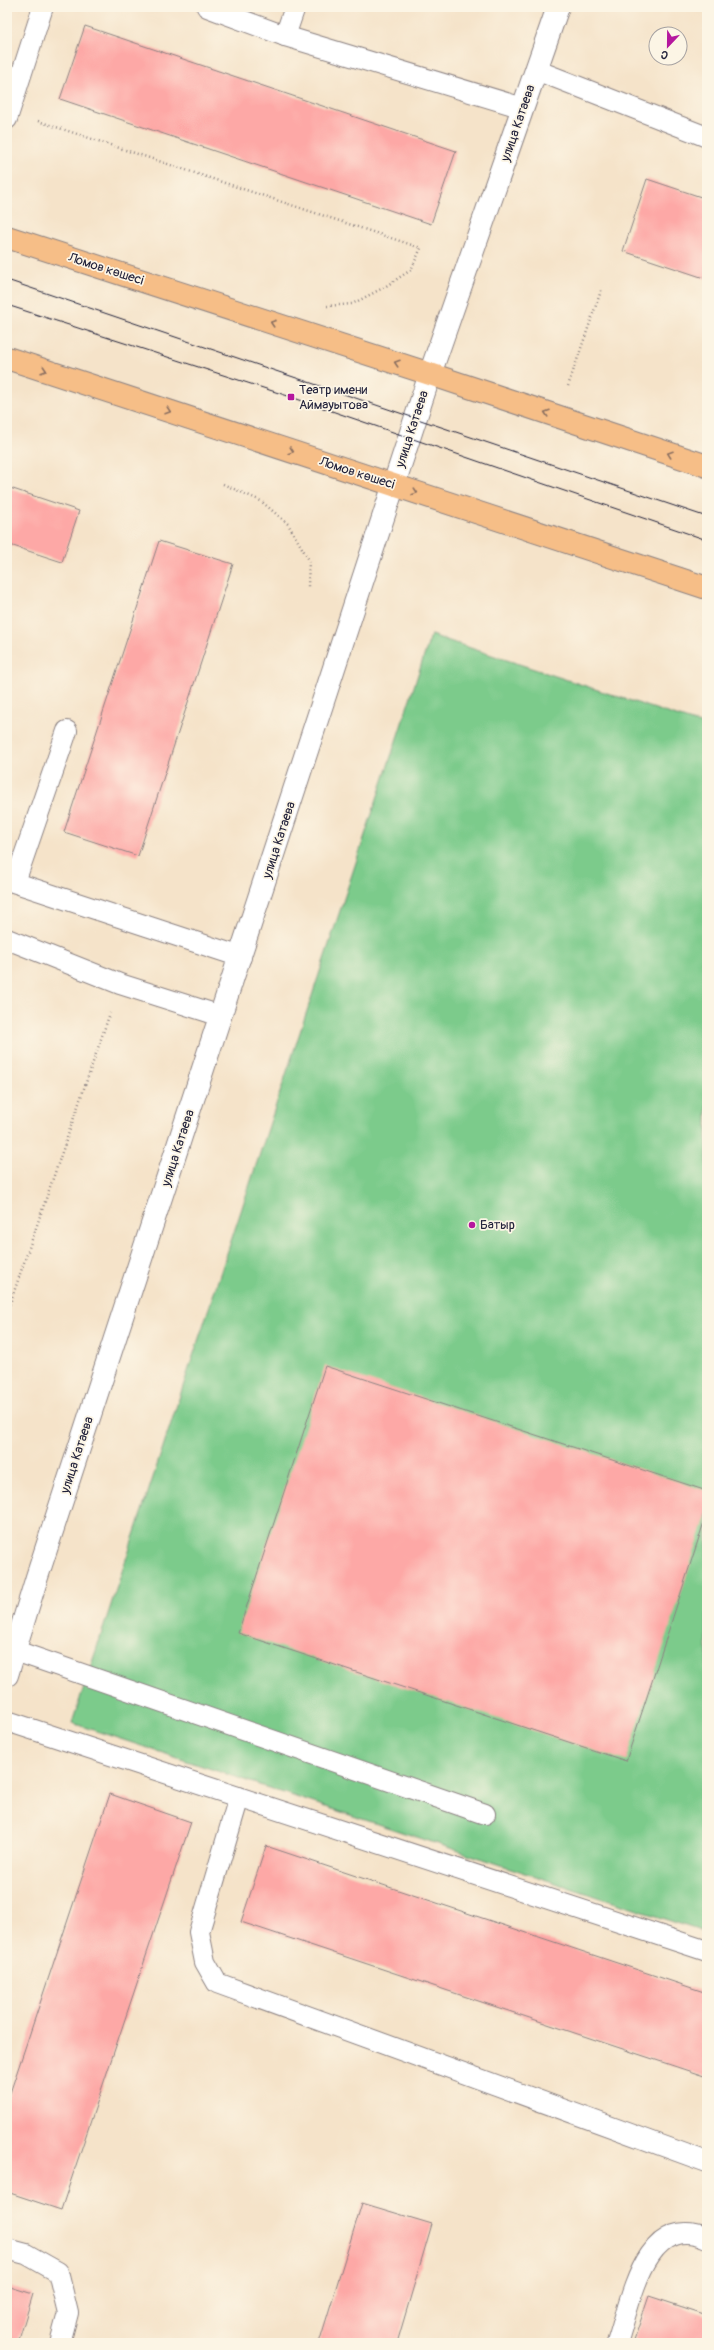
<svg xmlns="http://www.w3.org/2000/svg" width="714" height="2350" font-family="Pangolin,sans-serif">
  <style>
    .green { fill: #7bcb8b; stroke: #4e7663 }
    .building { fill: #fda8a6 }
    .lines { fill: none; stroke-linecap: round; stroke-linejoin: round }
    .service-casing { stroke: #8c8282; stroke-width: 22 }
    .tertiary-casing { stroke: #8c8282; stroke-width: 24 }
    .primary-casing { stroke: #8c8282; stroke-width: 24 }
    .path { stroke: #8c8282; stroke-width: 2.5; stroke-dasharray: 1 3; stroke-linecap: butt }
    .service { stroke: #fff; stroke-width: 20 }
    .tertiary { stroke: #fff; stroke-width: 22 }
    .primary { stroke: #f6be87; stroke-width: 22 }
    .tram { stroke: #22223b; stroke-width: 1 }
    .oneway { stroke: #8c7061 }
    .poi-dot { fill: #b5179e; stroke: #fcf5e5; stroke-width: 1.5 }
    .labels { text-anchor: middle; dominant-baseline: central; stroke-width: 3.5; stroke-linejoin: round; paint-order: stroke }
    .street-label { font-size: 13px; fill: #22223b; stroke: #fcf5e5 }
    .poi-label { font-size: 13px; fill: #22223b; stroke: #fcf5e5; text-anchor: start }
  </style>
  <rect width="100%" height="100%" fill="#fcf5e5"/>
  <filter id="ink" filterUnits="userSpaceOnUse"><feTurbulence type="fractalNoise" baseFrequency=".025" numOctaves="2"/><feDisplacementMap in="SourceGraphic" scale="8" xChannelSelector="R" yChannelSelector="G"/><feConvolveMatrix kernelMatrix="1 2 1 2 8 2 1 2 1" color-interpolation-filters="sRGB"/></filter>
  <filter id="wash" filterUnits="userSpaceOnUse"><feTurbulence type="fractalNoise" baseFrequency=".012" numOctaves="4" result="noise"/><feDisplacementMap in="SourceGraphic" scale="16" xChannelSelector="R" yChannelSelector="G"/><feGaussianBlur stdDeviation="0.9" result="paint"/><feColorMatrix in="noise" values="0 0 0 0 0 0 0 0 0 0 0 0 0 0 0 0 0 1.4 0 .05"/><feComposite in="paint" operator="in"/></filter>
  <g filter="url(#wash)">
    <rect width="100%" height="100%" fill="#f5e3c9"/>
    <polygon class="green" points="431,635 707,726 707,1933 72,1723"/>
    <g id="blocks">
      <g class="building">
        <polygon points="85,26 456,151 431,224 60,99"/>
        <polygon points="647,179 707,199 707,279 623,251"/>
        <polygon points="7,487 79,511 62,562 7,544"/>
        <polygon points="159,541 233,564 138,856 64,832"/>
        <polygon points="325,1366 707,1491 707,1513 626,1761 238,1633"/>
        <polygon points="110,1794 191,1822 61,2210 7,2192 7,2102"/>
        <polygon points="266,1846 707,1993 707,2077 241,1922"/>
        <polygon points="362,2203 432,2224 397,2343 319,2343"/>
        <polygon points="7,2286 33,2294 18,2343 7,2343"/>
        <polygon points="649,2296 707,2315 707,2343 633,2343"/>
      </g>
    </g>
  </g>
  <g filter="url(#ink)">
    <use href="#blocks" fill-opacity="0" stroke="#8c8282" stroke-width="1"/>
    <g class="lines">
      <defs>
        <g id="service">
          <polyline points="207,7 285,36 523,108"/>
          <polyline points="285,36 295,7"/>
          <polyline points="536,70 707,137"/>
          <polyline points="7,119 43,7"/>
          <polyline points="7,880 241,957"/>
          <polyline points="15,882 67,731"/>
          <polyline points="7,939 120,984 221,1016"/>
          <polyline points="7,1648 485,1814"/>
          <polyline points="7,1721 707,1951"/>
          <polyline points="239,1797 199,1932 205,1962 217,1983 707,2162"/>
          <polyline points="7,2249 26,2254 58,2272 68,2313 60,2343"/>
          <path d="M 617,2343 C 631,2302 645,2211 707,2238"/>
        </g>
        <polyline id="tertiary" points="7,1675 37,1577 430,374 558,7"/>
        <g id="primary">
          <polyline points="7,237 430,374 707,466"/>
          <polyline points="7,358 707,588"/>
        </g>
      </defs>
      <use href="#service" class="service-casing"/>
      <use href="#tertiary" class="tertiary-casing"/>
      <use href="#primary" class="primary-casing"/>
      <g class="path">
        <polyline points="38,121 421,248 411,270 383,288 352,304 327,306"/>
        <polyline points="568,386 602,288"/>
        <polyline points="223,484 261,501 288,524 309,560 308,587"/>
        <polyline points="7,1312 110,1013"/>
      </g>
      <use href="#service" class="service"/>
      <use href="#tertiary" class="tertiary"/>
      <use href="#primary" class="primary"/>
      <g class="tram">
        <polyline points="7,280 707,517"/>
        <polyline points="7,305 291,397 707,540"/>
      </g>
    </g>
    <defs><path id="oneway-chevron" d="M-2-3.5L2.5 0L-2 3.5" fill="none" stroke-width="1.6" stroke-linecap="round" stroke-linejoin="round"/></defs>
    <g class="oneway">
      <use href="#oneway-chevron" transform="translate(273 323) rotate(-162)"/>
      <use href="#oneway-chevron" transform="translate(397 363) rotate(-162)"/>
      <use href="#oneway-chevron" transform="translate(44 370) rotate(18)"/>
      <use href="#oneway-chevron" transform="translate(168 411) rotate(18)"/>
      <use href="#oneway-chevron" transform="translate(547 413) rotate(-162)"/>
      <use href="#oneway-chevron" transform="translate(291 451) rotate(18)"/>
      <use href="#oneway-chevron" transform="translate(670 454) rotate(-161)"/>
      <use href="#oneway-chevron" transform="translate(415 492) rotate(18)"/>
    </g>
  </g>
  <g class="poi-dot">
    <rect x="287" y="393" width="8" height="8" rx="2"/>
    <circle cx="472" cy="1225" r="4"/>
  </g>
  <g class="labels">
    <g class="street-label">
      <text transform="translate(518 123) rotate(-71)">улица Катаева</text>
      <text transform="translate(106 269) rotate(18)">Ломов көшесі</text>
      <text transform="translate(412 429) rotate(-72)">улица Катаева</text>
      <text transform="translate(357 473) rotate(18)">Ломов көшесі</text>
      <text transform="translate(279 840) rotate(-72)">улица Катаева</text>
      <text transform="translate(178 1148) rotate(-72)">улица Катаева</text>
      <text transform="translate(77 1455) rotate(-72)">улица Катаева</text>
    </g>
    <g class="poi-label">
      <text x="299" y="390">Театр имени<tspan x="299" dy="15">Аймауытова</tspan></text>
      <text x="480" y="1225">Батыр</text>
    </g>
  </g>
  <rect width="714" height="2350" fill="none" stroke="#fcf5e5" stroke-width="24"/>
  <g transform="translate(668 46) rotate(202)"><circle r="19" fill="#fcf5e5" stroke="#a5a1a1"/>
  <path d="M0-3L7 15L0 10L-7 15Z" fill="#b5179e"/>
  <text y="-6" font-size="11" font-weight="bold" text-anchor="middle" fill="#22223b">С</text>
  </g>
</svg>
